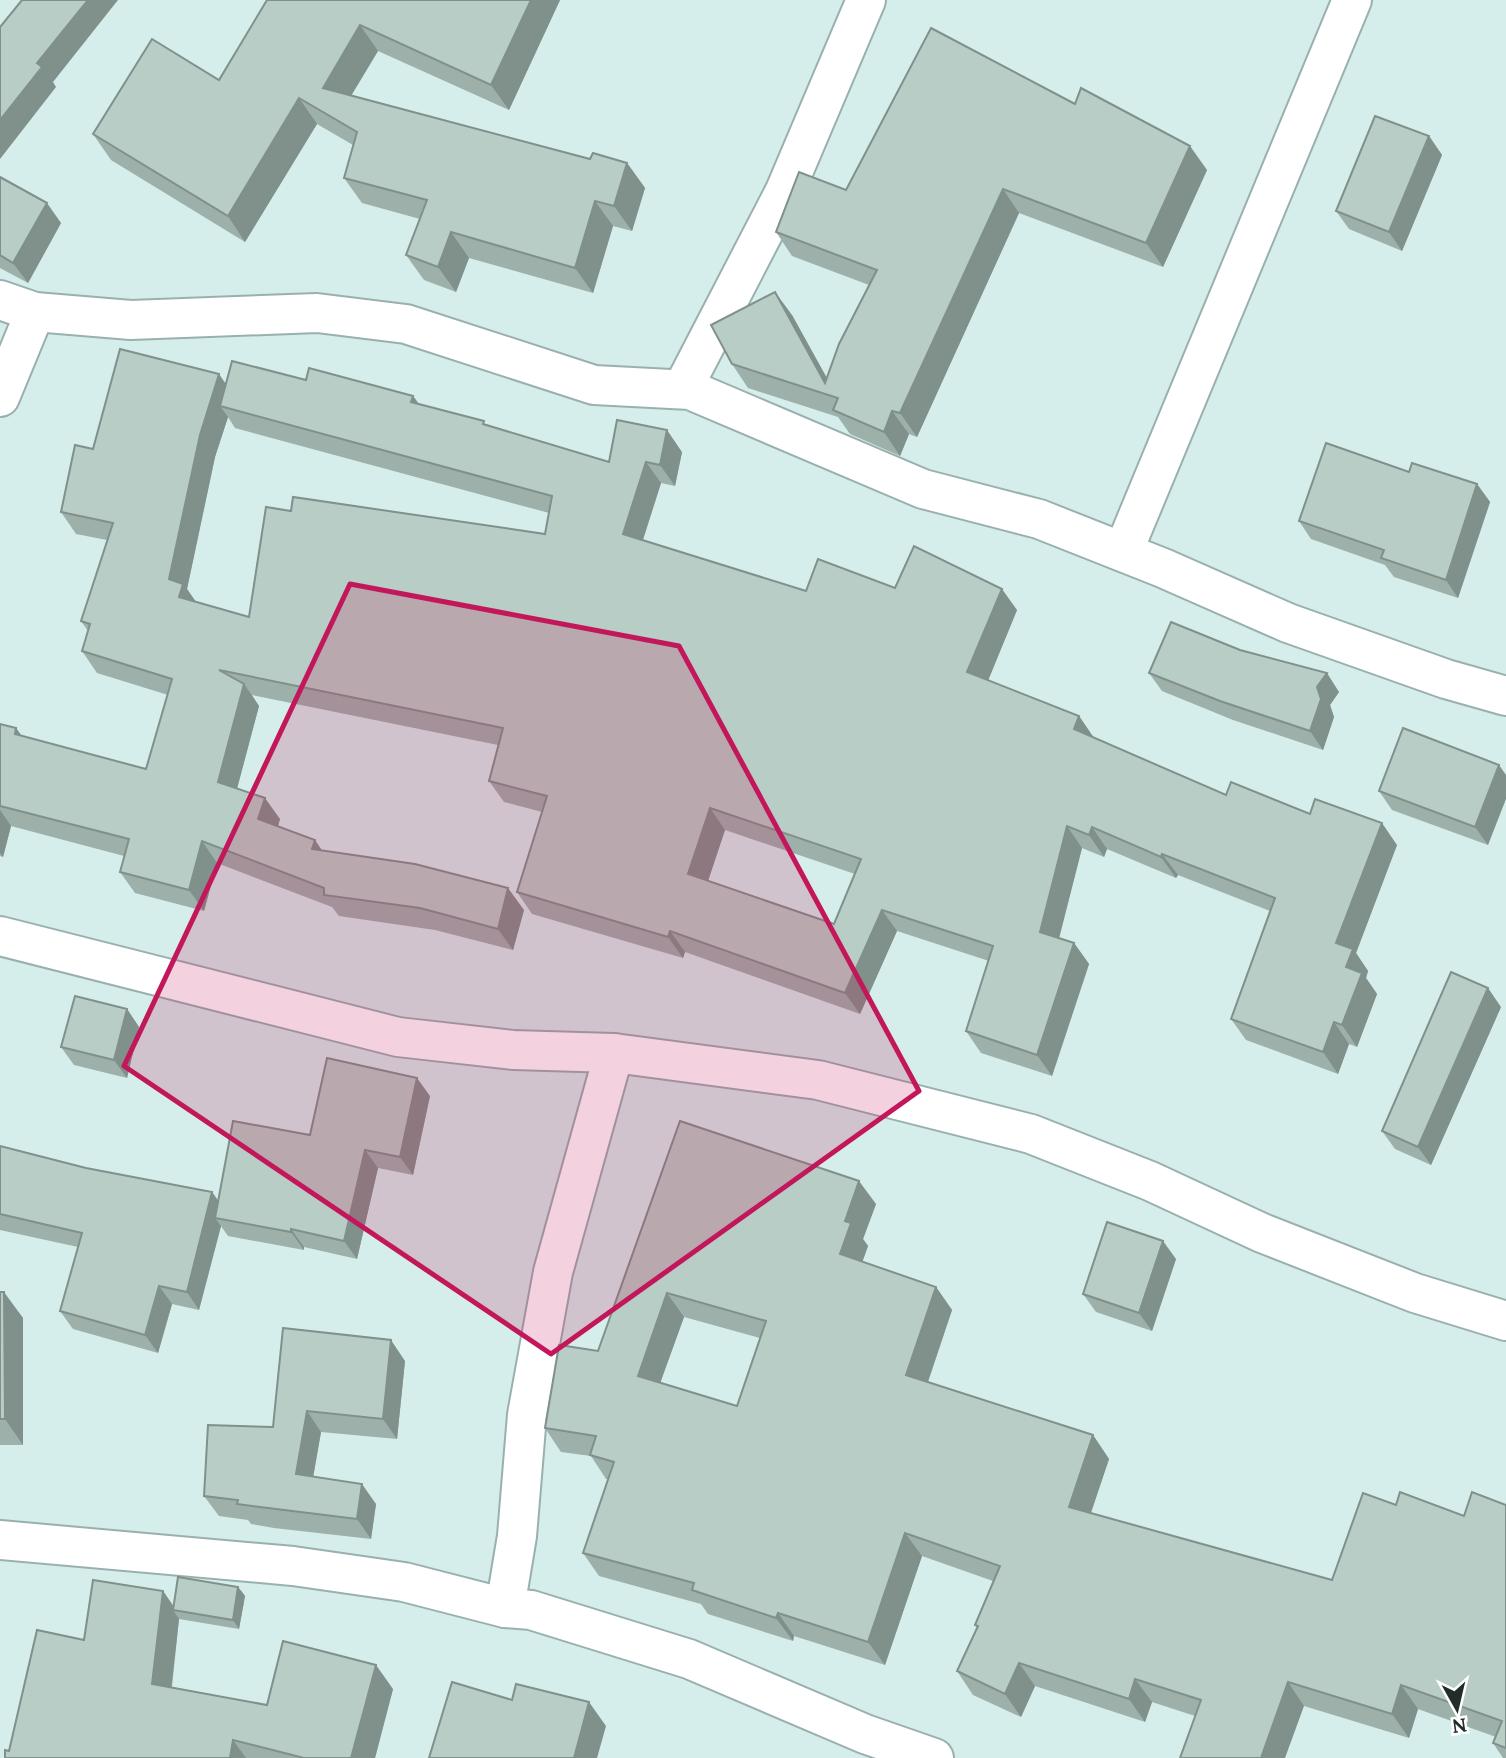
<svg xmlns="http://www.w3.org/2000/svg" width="1506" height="1758" font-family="Lora,serif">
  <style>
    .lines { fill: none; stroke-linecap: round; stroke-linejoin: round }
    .minor-casing { stroke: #99b0af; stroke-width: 42 }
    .minor { stroke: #fff; stroke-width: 38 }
    .wall { fill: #9db0a9; fill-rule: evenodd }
    .shaded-wall { fill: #80908a }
    .building { fill: #b7cdc5; stroke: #80908a; stroke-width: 2; fill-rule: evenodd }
    .marked { fill: #c2185b; fill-opacity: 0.2; stroke: #c2185b; stroke-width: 5; stroke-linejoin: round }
  </style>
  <rect width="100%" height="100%" fill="#d5eeec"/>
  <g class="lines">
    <defs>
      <g id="minor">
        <polyline points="0,300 35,312 131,320 317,313 406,324 594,385 690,390 923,489 1039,519 1163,568 1288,623 1446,679 1506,696"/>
        <polyline points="683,388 785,191 866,0"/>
        <polyline points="0,397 35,312"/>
        <polyline points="1123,552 1352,0"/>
        <polyline points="0,936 398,1037 513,1050 614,1053 818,1080 1031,1134 1150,1181 1262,1233 1415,1293 1506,1321"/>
        <polyline points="0,1540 293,1566 404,1582 505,1608 531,1610 689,1659 865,1734 934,1758"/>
        <polyline points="505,1608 517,1536 527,1415 553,1272 614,1053"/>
      </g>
    </defs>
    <use href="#minor" class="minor-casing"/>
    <use href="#minor" class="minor"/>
  </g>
  <g class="wall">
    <polygon points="267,0 560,0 509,110 378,51 351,96 590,159 627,163 645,188 632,231 613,226 593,293 469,258 456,292 424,280 406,255 420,219 362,203 344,178 353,145 317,124 245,242 111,160 93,134 219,80"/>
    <polygon points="1075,104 1207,170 1163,267 1019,213 917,437 909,434 900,456 850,434 838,417 748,388 732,364 792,315 827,379 869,285 792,256 776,232 846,190"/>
    <polygon points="1429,136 1442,155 1402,251 1349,229 1336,211"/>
    <polygon points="0,177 61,223 28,283 0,268"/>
    <path d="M 306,380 L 413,396 L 419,404 L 609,462 L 682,452 L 675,486 L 661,483 L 643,540 L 806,591 L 895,588 L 1017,610 L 988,680 L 1079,716 L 1094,738 L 1226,795 L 1310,814 L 1397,845 L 1356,953 L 1368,971 L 1366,978 L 1377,994 L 1357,1047 L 1349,1044 L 1338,1074 L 1246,1040 L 1231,1019 L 1270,911 L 1178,875 L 1176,878 L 1107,849 L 1104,857 L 1082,848 L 1059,938 L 1074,943 L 1089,964 L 1052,1076 L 981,1053 L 966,1031 L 989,961 L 897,931 L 860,1014 L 685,952 L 683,958 L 532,914 L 517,892 L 542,812 L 504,802 L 489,781 L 498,745 L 252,695 L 259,706 L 237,788 L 280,819 L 278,827 L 323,851 L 524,910 L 513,950 L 435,930 L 339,916 L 332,907 L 217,863 L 204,911 L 135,893 L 120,872 L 124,856 L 11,826 L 3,857 L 0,856 L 0,724 L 16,728 L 22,736 L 146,769 L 168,695 L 97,673 L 82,651 L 88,631 L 81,621 L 107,540 L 76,534 L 61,512 L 93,449 L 226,384 ZM 228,417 L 235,428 L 549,513 L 545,534 L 291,511 L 249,617 L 196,602 L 187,589 L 215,457 ZM 725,830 L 855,874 L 834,924 L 708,881 Z"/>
    <polygon points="1409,472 1477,484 1490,502 1458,598 1394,577 1385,565 1311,539 1299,521"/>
    <polygon points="1149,673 1339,692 1330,705 1334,717 1323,750 1233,720 1162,691"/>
    <polygon points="1499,765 1488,845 1392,810 1379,791"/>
    <polygon points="1501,1007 1431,1165 1395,1149 1382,1131"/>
    <polygon points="127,1009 139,1027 127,1078 74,1065 61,1047"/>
    <polygon points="430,1096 413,1175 378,1168 357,1259 304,1247 304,1250 228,1236 221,1226 199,1310 172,1304 158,1353 73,1329 60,1311 78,1247 0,1230 0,1146 86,1168 212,1192 218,1201 310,1135"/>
    <path d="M 680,1121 L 876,1204 L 863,1239 L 868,1246 L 862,1262 L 936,1287 L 952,1310 L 928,1382 L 1093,1435 L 1109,1459 L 1091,1513 L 1332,1580 L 1396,1505 L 1464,1516 L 1506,1505 L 1506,1758 L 1503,1758 L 1493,1743 L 1496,1737 L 1418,1709 L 1409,1738 L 1304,1706 L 1195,1716 L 1152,1702 L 1145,1722 L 1035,1686 L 1021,1717 L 973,1695 L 957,1671 L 977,1628 L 975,1625 L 993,1581 L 922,1556 L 885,1665 L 794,1636 L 793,1641 L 708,1614 L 701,1604 L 599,1576 L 583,1553 L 608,1479 L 606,1479 L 591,1456 L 561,1452 L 545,1428 L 598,1351 ZM 684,1317 L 760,1338 L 737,1406 L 660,1383 Z"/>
    <polygon points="1176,1259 1152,1331 1096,1312 1083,1294"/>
    <polygon points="0,1292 23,1318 23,1445 0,1445"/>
    <polygon points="405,1361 397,1439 321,1432 313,1477 376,1504 371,1539 274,1528 251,1524 248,1520 219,1516 204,1496 273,1427"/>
    <polygon points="238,1587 245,1596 239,1629 179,1619 172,1687 267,1705 393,1689 375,1758 5,1758 84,1640 163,1591 174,1607"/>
  </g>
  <g class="shaded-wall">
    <polygon points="88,0 118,0 53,82 56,87 0,159 0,120 37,63"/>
    <polygon points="531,0 560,0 509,110 491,85"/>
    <polygon points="360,25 378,51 340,114 323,88"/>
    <polygon points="299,98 317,124 245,242 228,216"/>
    <polygon points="1429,136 1442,155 1402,251 1389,232"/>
    <polygon points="1190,146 1207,170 1163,267 1146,243"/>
    <polygon points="627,163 645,188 632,231 614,206"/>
    <polygon points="1003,189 1019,213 917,437 900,413"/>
    <polygon points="595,201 613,226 593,293 575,268"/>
    <polygon points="47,203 61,223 28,283 13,263"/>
    <polygon points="451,232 469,258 456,292 438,267"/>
    <polygon points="775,292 792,315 838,398 825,383"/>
    <polygon points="219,374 234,396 220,406 228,417 215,457 187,589 198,605 179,597 169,579 200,435"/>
    <polygon points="413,396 428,417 411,402"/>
    <polygon points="892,411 909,434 900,456 884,432"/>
    <polygon points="667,430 682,452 675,486 660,465"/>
    <polygon points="646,462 661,483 638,555 623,534"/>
    <polygon points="1477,484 1490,502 1458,598 1446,580"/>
    <polygon points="1002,589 1017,610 983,693 967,672"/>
    <polygon points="1327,673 1339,692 1330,705 1334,717 1323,750 1310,731 1317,687"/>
    <polygon points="244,684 259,706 233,804 218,782"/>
    <polygon points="1079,716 1094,738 1074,729"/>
    <polygon points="16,728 31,750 15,734"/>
    <polygon points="1499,765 1506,775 1506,799 1488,845 1475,827"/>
    <polygon points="265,798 280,819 273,841 258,819"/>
    <polygon points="710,808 725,830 703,896 688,874"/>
    <polygon points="0,810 11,826 3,857 0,853"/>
    <polygon points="1382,823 1397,845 1356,953 1368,971 1366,978 1377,994 1357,1047 1342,1025 1346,967 1336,943"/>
    <polygon points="1067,826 1082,848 1055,954 1040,932"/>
    <polygon points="1092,827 1107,849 1104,857 1089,835"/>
    <polygon points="315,840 330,862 312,849"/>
    <polygon points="202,841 217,863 204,911 189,890"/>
    <polygon points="1162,854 1178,875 1176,878 1161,857"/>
    <polygon points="508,888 524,910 513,950 498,929"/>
    <polygon points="882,910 897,931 860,1014 845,993"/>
    <polygon points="670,931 685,952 683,958 668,937"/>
    <polygon points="1074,943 1089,964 1052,1076 1037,1055"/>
    <polygon points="1488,988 1501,1007 1431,1165 1418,1147"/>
    <polygon points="127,1009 139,1027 127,1078 114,1060"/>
    <polygon points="1334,1022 1349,1044 1338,1074 1323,1052"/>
    <polygon points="417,1078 430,1096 413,1175 400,1157"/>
    <polygon points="365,1150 378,1168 357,1259 344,1241"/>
    <polygon points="859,1181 876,1204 863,1239 868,1246 857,1277 840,1254 845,1221"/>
    <polygon points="212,1192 225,1210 215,1218 221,1226 199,1310 187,1292"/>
    <polygon points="291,1229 304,1247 304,1250 291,1232"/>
    <polygon points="1163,1241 1176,1259 1152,1331 1139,1313"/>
    <polygon points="159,1286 172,1304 158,1353 145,1335"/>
    <polygon points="936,1287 952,1310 922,1399 906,1375"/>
    <polygon points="4,1292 23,1318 23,1445 5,1419"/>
    <polygon points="667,1293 684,1317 654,1400 638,1376"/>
    <polygon points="391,1340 405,1361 397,1439 383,1419"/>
    <polygon points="307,1411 321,1432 310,1495 296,1474"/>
    <polygon points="1093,1435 1109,1459 1085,1530 1069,1507"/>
    <polygon points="362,1484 376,1504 371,1539 357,1519"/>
    <polygon points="905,1533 922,1556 885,1665 868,1642"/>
    <polygon points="238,1587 245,1596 239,1629 233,1620"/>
    <polygon points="163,1591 176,1610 173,1610 179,1619 169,1708 152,1684"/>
    <polygon points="778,1613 794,1636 793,1641 776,1618"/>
    <polygon points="1019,1663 1035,1686 1021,1717 1005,1694"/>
    <polygon points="376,1665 393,1689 375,1758 351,1758"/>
    <polygon points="1135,1679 1152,1702 1145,1722 1129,1699"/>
    <polygon points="1288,1682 1304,1706 1285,1758 1261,1758"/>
    <polygon points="1401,1685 1418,1709 1409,1738 1392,1714"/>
    <polygon points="589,1702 606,1726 597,1758 574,1758"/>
    <polygon points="233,1740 246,1758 230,1758"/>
  </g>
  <g class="building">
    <polygon points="22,0 88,0 37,63 42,67 0,120 0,27"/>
    <polygon points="267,0 531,0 491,85 360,25 323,88 590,159 593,153 627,163 614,206 595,201 575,268 451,232 438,267 406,255 427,200 344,178 357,132 299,98 228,216 93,134 152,39 219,80"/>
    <polygon points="931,28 1075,104 1081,88 1190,146 1146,243 1003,189 900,413 892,411 884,432 833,410 838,398 732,364 711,325 775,292 825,383 839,344 877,270 776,232 799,172 846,190"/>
    <polygon points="1375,116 1429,136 1389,232 1336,211"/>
    <polygon points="0,177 47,203 13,263 0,255"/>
    <path d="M 120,349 L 219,374 L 200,435 L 169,579 L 183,584 L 179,597 L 249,617 L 266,507 L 291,511 L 293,497 L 545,534 L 552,496 L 220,406 L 232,361 L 306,380 L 309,368 L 413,396 L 411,402 L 484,421 L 483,424 L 609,462 L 617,420 L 667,430 L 660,465 L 646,462 L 623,534 L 806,591 L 818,559 L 895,588 L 914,546 L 1002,589 L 967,672 L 1079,716 L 1074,729 L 1226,795 L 1231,782 L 1310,814 L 1315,799 L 1382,823 L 1336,943 L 1353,949 L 1346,967 L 1362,973 L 1342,1025 L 1334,1022 L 1323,1052 L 1231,1019 L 1275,898 L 1162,854 L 1161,857 L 1092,827 L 1089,835 L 1067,826 L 1040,932 L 1074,943 L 1037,1055 L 966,1031 L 993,946 L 882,910 L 845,993 L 670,931 L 668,937 L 517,892 L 547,796 L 489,781 L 503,728 L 219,670 L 244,684 L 218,782 L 265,798 L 258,819 L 315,840 L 312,849 L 415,864 L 508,888 L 498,929 L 420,908 L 324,895 L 324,888 L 202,841 L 189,890 L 120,872 L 129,839 L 0,806 L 0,724 L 16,728 L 15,734 L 146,769 L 172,679 L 82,651 L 90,624 L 81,621 L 113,523 L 61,512 L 75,445 L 93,449 ZM 710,808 L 861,859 L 834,924 L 688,874 Z"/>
    <polygon points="1326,443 1409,472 1412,463 1477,484 1446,580 1381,558 1384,550 1299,521"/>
    <polygon points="1171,622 1240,650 1327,673 1317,687 1321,699 1310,731 1220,701 1149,673"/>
    <polygon points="1403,728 1499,765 1475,827 1379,791"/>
    <polygon points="1451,972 1488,988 1418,1147 1382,1131"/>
    <polygon points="75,996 127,1009 114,1060 61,1047"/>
    <polygon points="327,1058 417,1078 400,1157 365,1150 344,1241 291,1229 291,1232 215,1218 233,1121 310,1135"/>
    <path d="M 680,1121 L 859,1181 L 845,1221 L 851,1223 L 840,1254 L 936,1287 L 906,1375 L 1093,1435 L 1069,1507 L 1332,1580 L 1363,1493 L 1396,1505 L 1400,1492 L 1464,1516 L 1472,1492 L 1506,1505 L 1506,1748 L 1493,1743 L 1502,1721 L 1401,1685 L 1392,1714 L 1288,1682 L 1261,1758 L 1180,1758 L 1201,1700 L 1135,1679 L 1129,1699 L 1019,1663 L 1005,1694 L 957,1671 L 978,1626 L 975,1625 L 1000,1566 L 905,1533 L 868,1642 L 778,1613 L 776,1618 L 692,1590 L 694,1583 L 583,1553 L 614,1462 L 590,1455 L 596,1436 L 545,1428 L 559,1345 L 598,1351 ZM 667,1293 L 766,1321 L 737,1406 L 638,1376 Z"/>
    <polygon points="0,1146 86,1168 212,1192 187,1292 159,1286 145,1335 60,1311 82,1233 0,1214"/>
    <polygon points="1107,1222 1163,1241 1139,1313 1083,1294"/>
    <polygon points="0,1292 4,1292 5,1419 0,1419"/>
    <polygon points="283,1328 391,1340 383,1419 307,1411 296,1474 362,1484 357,1519 260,1507 237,1504 238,1500 204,1496 208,1425 273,1427"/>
    <polygon points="178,1577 238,1587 233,1620 173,1610"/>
    <polygon points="93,1580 163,1591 152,1684 267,1705 283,1641 376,1665 351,1758 304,1758 233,1740 230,1758 5,1758 5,1750 9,1751 37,1630 84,1640"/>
    <polygon points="452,1682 512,1700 516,1684 589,1702 574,1758 429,1758"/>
  </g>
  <path class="marked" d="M 350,584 L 679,646 L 919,1091 L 551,1354 L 124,1066 Z"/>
  <g transform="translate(1457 1709) rotate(172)" stroke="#ffffff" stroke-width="5" paint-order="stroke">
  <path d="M0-5L12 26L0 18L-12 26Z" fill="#222c2b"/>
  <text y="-10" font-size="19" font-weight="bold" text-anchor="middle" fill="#222c2b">N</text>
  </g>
</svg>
